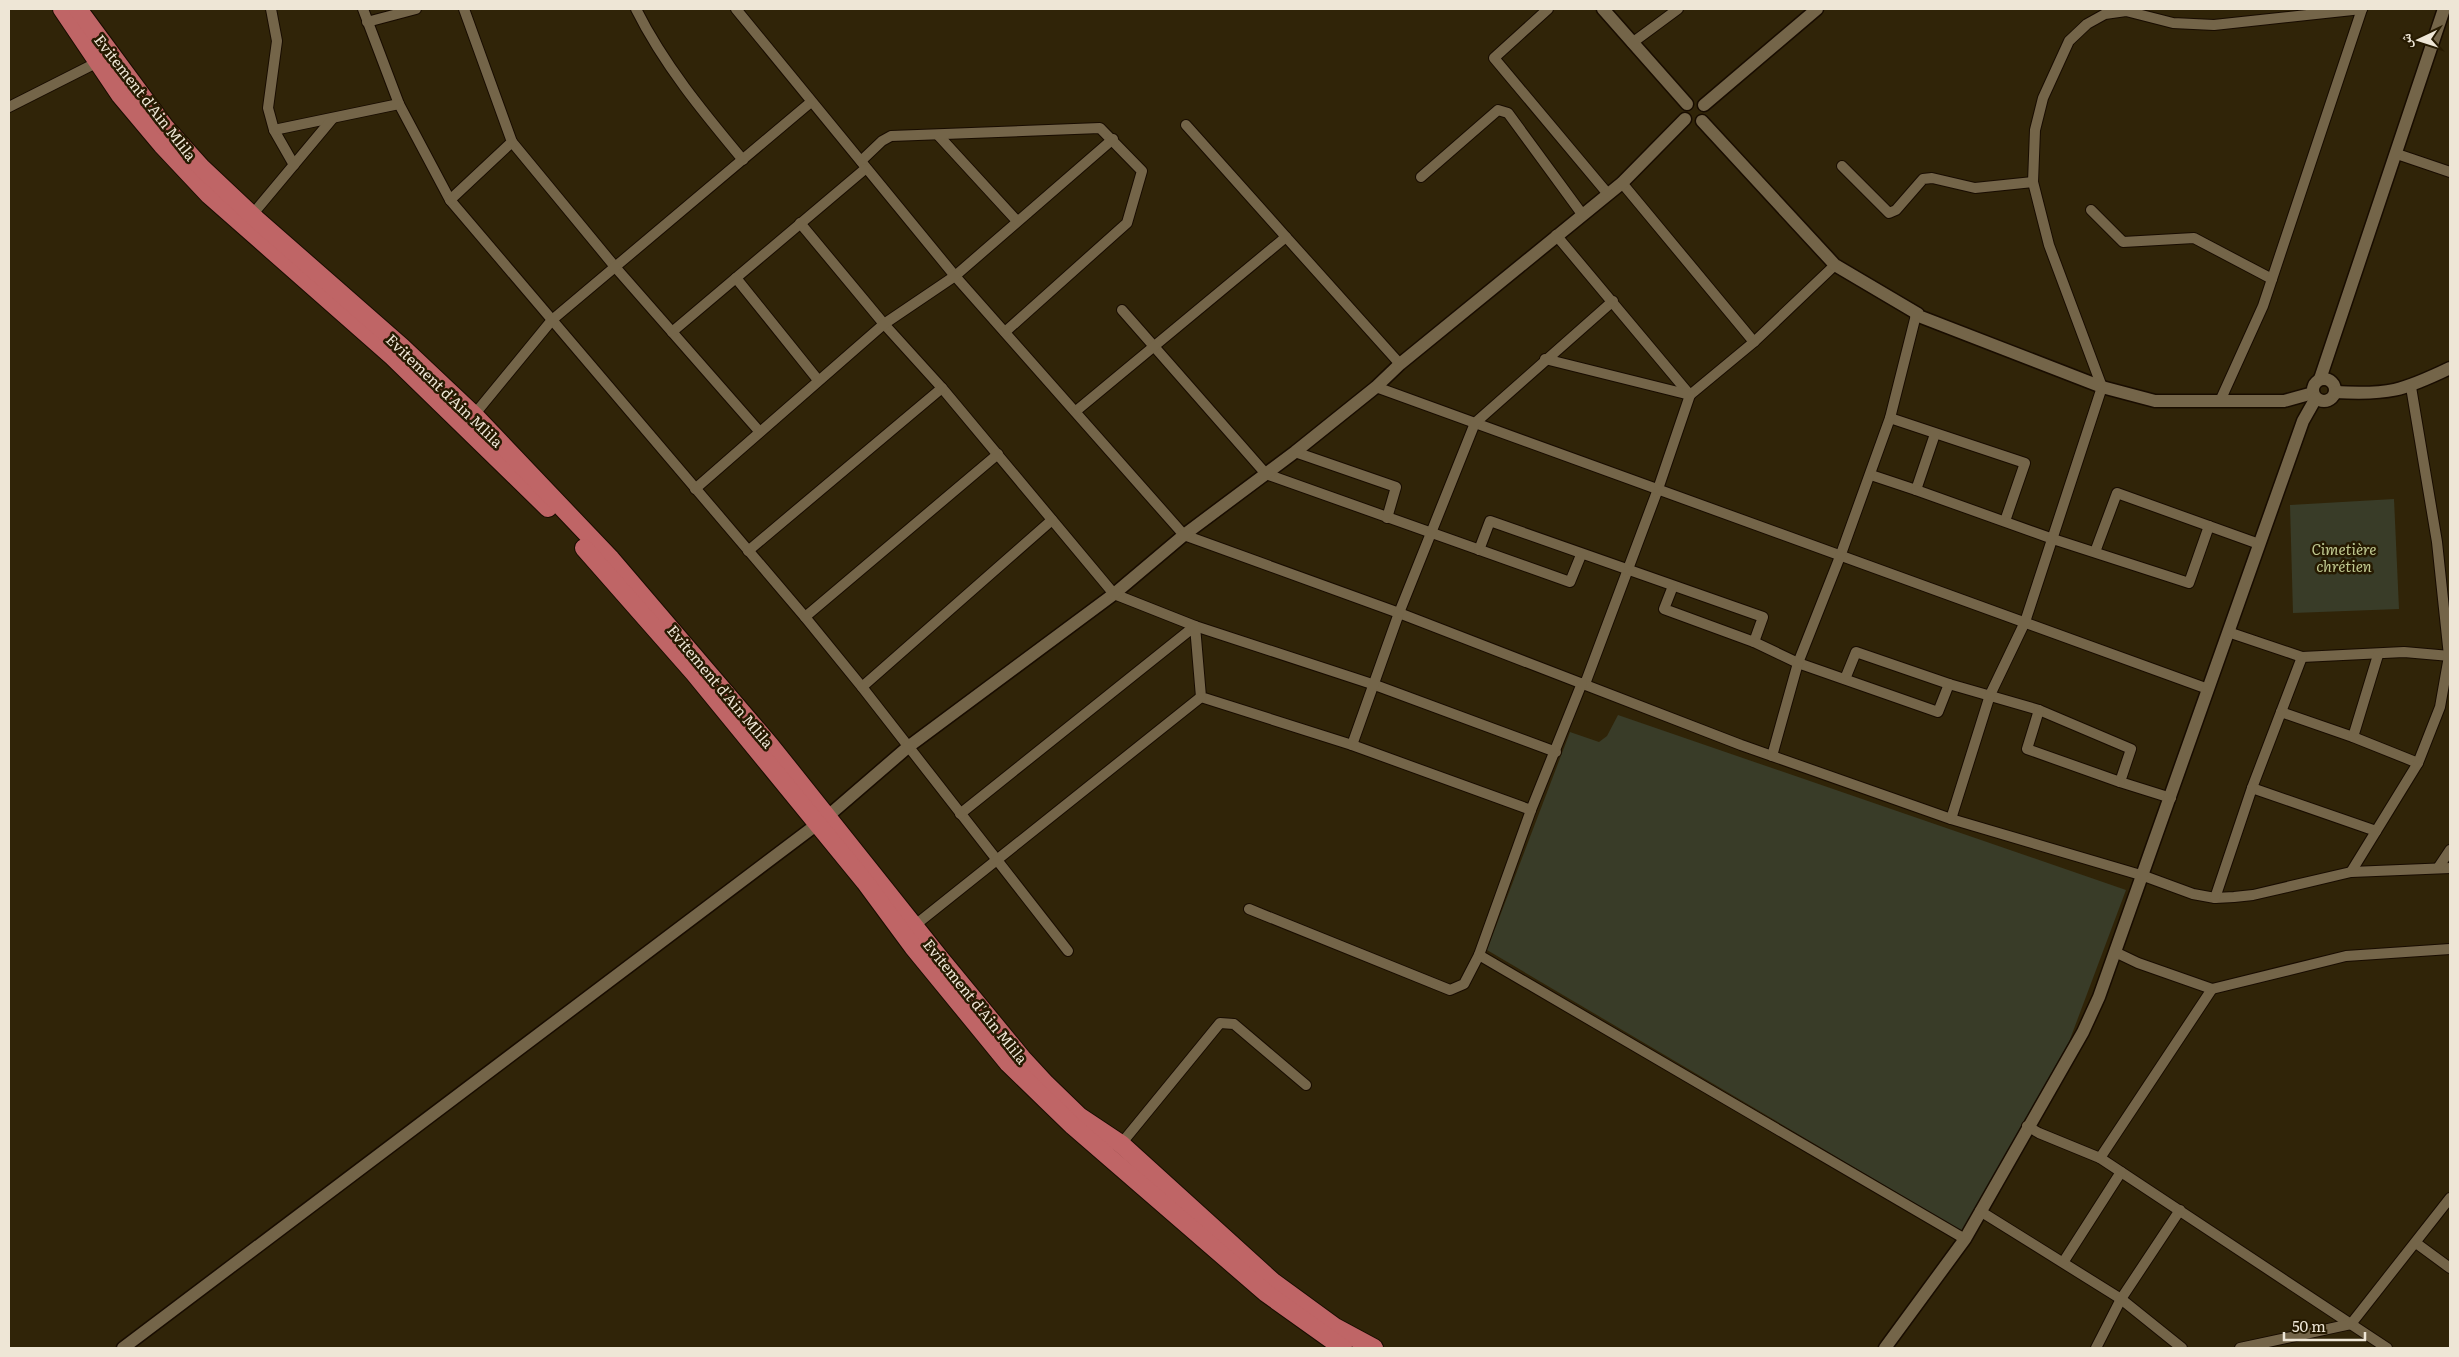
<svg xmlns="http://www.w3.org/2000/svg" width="2459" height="1357" font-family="Literata,'Noto Naskh Arabic',serif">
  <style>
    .green { fill: #393c28 }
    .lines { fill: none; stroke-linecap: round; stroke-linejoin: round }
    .minor-casing { stroke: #180c00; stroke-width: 12 }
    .tertiary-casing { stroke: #180c00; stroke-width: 15 }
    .trunk-casing { stroke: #180c00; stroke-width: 20 }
    .minor { stroke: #746549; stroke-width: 10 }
    .tertiary { stroke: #746549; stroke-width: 12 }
    .trunk { stroke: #bf6566; stroke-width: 18 }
    .labels { text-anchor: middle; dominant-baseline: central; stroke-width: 5; stroke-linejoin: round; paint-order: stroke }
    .street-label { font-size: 15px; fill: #eee6d6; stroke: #261a01 }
    .park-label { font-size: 15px; font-style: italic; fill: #c1ca91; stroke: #261a01 }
  </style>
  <rect width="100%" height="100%" fill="#302408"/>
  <g class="green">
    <polygon points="2394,499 2399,609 2293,613 2290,505"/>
    <polygon points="1618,715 2126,890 2069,1042 1962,1231 1487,950 1570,732 1599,742 1607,736"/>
  </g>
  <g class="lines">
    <defs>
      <g id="minor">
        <polyline points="271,9 277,41 268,108 274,130 294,165"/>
        <polyline points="363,9 399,104 450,200 805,617 862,687 1068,951"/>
        <path d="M 636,9 C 664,65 703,112 743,160"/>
        <polyline points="736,9 955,276 1184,535 1399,613 1741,745 1951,819 2144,876 2193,894 2215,898 2234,897 2253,895 2351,872 2450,868"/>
        <polyline points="1548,9 1494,58 1608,194"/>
        <polyline points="367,22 416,9"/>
        <polyline points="1632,43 1678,9"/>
        <polyline points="9,107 102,60"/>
        <polyline points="274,130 399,104"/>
        <polyline points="938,135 1017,221"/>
        <polyline points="512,142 616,268 759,431"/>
        <polyline points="2397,154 2450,172"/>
        <polyline points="861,161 882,141 891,136 1100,128 1142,171 1127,223 1005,332"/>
        <polyline points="1842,166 1889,213 1896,210 1923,179 1932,178 1975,188 2033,182"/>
        <polyline points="1421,177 1498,110 1508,113 1582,214"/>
        <polyline points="1622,183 1754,342"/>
        <polyline points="450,200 512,142 464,9"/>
        <polyline points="2091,210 2123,242 2194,238 2272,279"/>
        <polyline points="252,215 333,118"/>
        <polyline points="800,223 884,324 942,388 1114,594 1195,626 1375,685 1556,752"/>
        <polyline points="1556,235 1690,395 1754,342 1835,265"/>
        <polyline points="1286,237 1400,364"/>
        <polyline points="736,278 818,380"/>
        <polyline points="1122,310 1266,474 1570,582 1581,555"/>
        <polyline points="672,332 865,169"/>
        <polyline points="1545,359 1690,395 1658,489 1585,684"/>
        <polyline points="1376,387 2208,689"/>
        <polyline points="2220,401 2263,306 2362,9"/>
        <polyline points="1076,411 1286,237 1186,125"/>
        <polyline points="474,415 552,320 811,102"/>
        <polyline points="1890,418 2025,463 2005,521"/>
        <polyline points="1295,452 1396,487 1387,518"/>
        <polyline points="1871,475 1916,490 1935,434"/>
        <polyline points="695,489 884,324 955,276 1113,139"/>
        <polyline points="1916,490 2053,539 2189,583 2209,526"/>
        <polyline points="1479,550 1490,521 1763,617 1754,642"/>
        <polyline points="748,551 942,388"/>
        <polyline points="2095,552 2117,493 2259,544"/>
        <polyline points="1673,586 1664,609 1754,642 1798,663 1938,712 1949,684"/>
        <polyline points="805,617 998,454"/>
        <polyline points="2228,632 2302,657 2404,652 2450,656"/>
        <polyline points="1845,679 1856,652 1949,684 2039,710 2131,749 2120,782 2171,798"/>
        <polyline points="862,687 1052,520"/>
        <polyline points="2039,710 2027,749 2120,782"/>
        <polyline points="2281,712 2353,737 2418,763"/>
        <polyline points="2353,737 2378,655"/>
        <polyline points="1352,745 1399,613 1475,423 1613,301"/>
        <polyline points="1772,756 1798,663 1841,554 1890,418 1916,315"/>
        <polyline points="2252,788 2376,831"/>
        <polyline points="960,814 1195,626 1201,697 1352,745 1531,810"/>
        <polyline points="1951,819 1990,695 2025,622 2102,387 2049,245 2033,182 2035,130 2043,98 2069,41 2087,24 2105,14 2126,11 2173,23 2214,25 2362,9"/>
        <polyline points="2438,868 2450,850"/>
        <polyline points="2351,872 2418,763 2440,707 2449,656 2437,542 2411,387"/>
        <polyline points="2215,898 2252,788 2302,657"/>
        <polyline points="1249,909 1450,990 1464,984 1479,955 1531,810 1582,683"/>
        <polyline points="914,926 1201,697"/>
        <polyline points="1479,955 1965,1239"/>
        <polyline points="2212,989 2346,956 2450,949"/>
        <polyline points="2027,1126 2039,1133 2100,1158 2387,1348"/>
        <polyline points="1121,1144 1220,1023 1234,1024 1306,1085"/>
        <polyline points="2100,1158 2212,989 2138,963 2115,952"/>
        <polyline points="1980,1211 2121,1299 2182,1348"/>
        <polyline points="2416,1243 2450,1268"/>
        <polyline points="2064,1261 2121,1172"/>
        <polyline points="2096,1348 2121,1299 2180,1210"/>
        <polyline points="2240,1348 2351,1324 2450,1198"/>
      </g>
      <g id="tertiary">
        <polyline points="1603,9 1687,104"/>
        <polyline points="1704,105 1817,9"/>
        <polyline points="1702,121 1835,265 1918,314 1916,315 2102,387 2155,401 2284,401 2313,393"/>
        <circle cx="2324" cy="390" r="11"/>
        <polyline points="2320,379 2444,9"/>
        <path d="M 2335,392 C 2389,395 2402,391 2450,368"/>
        <polyline points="123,1348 828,816 908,747 1114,594 1184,535 1295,452 1376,387 1400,364 1622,183 1685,119"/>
        <polyline points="1885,1348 1965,1239 2083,1032 2099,997 2303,421 2316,398"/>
      </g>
      <g id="trunk">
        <polyline points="62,9 120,95 162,145 209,195 393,357 548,508"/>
        <polyline points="78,9 165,127 201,167 256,219 402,347 474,415 611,559 770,745 939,957 1022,1058 1046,1084 1079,1116 1121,1144 1272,1281 1335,1327 1374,1348"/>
        <polyline points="584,548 694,673 865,882 913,947 1008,1063 1073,1126 1266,1293 1343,1348"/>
      </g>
    </defs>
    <use href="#minor" class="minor-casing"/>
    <use href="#tertiary" class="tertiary-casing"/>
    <use href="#trunk" class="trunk-casing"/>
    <use href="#minor" class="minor"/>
    <use href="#tertiary" class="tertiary"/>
    <use href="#trunk" class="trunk"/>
  </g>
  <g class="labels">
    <g class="street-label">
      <text transform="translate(146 97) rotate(52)">Evitement d'Ain Mlila</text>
      <text transform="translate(445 390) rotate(44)">Evitement d'Ain Mlila</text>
      <text transform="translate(721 686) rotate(50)">Evitement d'Ain Mlila</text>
      <text transform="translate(976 1001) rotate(51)">Evitement d'Ain Mlila</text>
    </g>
    <g class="park-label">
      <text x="2344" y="548">Cimetière<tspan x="2344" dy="17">chrétien</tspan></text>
    </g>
  </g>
  <rect width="2459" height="1357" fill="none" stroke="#eee6d6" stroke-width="20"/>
  <g transform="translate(2419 40) rotate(266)" stroke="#261a01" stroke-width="4" paint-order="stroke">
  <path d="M0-4L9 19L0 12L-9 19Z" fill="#eee6d6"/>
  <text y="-8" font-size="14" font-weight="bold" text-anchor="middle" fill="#eee6d6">ش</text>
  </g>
  <path d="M2284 1332v8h81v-8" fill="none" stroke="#eee6d6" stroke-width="2.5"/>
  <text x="2292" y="1332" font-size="15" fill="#eee6d6" stroke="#261a01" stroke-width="4" paint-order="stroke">50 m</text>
</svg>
